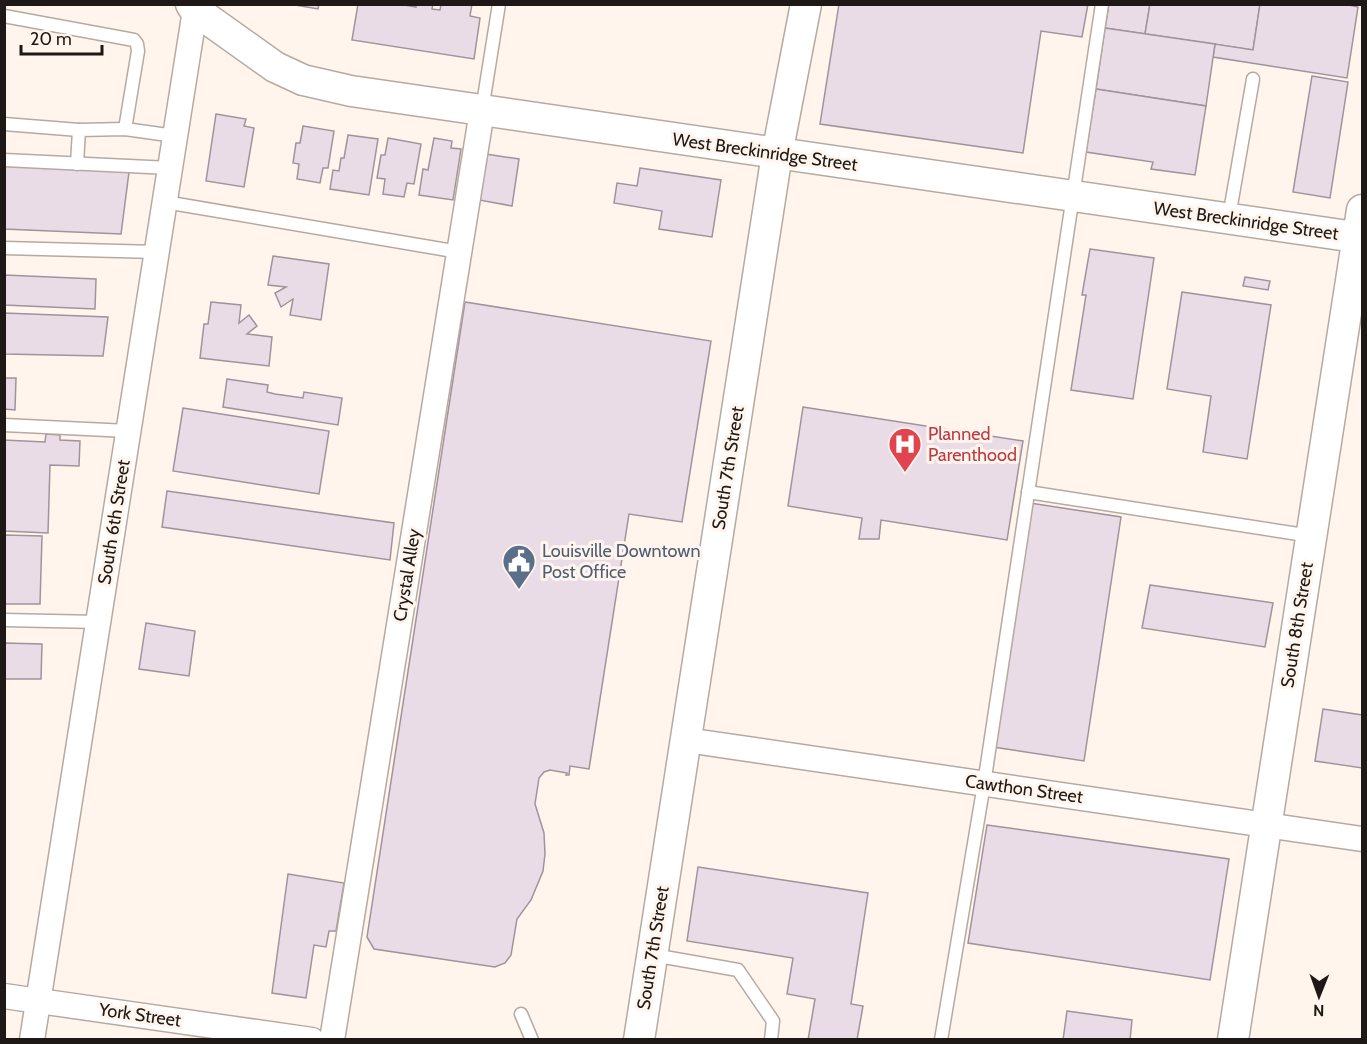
<svg xmlns="http://www.w3.org/2000/svg" width="1367" height="1044" font-family="Cabin,sans-serif">
  <style>
    .building { fill: #e9dce6; stroke: #a0939c; stroke-width: 1.5 }
    .lines { fill: none; stroke-linecap: round; stroke-linejoin: round }
    .service-casing { stroke: #b6aaa0; stroke-width: 15 }
    .minor-casing { stroke: #b6aaa0; stroke-width: 27 }
    .tertiary-casing { stroke: #b6aaa0; stroke-width: 33 }
    .service { stroke: #fff; stroke-width: 12 }
    .minor { stroke: #fff; stroke-width: 24 }
    .tertiary { stroke: #fff; stroke-width: 30 }
    .labels { text-anchor: middle; dominant-baseline: central; stroke-width: 6; stroke-linejoin: round; paint-order: stroke }
    .street-label { font-size: 18px; fill: #1e1916; stroke: #fff5ed }
    .health-label { font-size: 18px; fill: #be3a42; stroke: #fff5ed; text-anchor: start }
    .service-label { font-size: 18px; fill: #4e5e75; stroke: #fff5ed; text-anchor: start }
  </style>
  <rect width="100%" height="100%" fill="#fff5ed"/>
  <g class="building">
    <polygon points="289,4 319,4 318,9"/>
    <polygon points="358,4 399,4 416,7 416,4 433,4 432,9 440,10 441,4 472,4 470,16 480,18 474,59 352,40"/>
    <polygon points="839,4 1088,4 1082,37 1041,31 1023,153 820,124"/>
    <polygon points="1109,4 1150,4 1145,34 1105,28"/>
    <polygon points="1150,4 1260,4 1253,50 1145,34"/>
    <polygon points="1260,4 1344,4 1358,7 1347,78 1213,57 1215,44 1253,50"/>
    <polygon points="1105,28 1215,44 1206,106 1096,89"/>
    <polygon points="1312,76 1348,82 1330,198 1293,192"/>
    <polygon points="1096,89 1206,106 1195,175 1151,169 1153,162 1086,152"/>
    <polygon points="216,114 246,119 244,126 254,128 244,187 206,181"/>
    <polygon points="303,126 334,131 328,168 323,168 320,183 297,179 299,164 293,163 296,143 300,143"/>
    <polygon points="348,135 378,139 369,195 330,189 333,170 339,171 341,158 344,158"/>
    <polygon points="388,138 421,144 414,184 407,183 404,197 383,194 385,179 377,178 381,155 385,155"/>
    <polygon points="434,138 452,141 451,148 461,149 453,200 419,195 423,169 428,170"/>
    <polygon points="486,154 519,159 512,206 479,200"/>
    <polygon points="4,166 129,172 121,234 4,229"/>
    <polygon points="640,168 721,180 712,237 659,229 662,211 614,203 617,183 637,186"/>
    <polygon points="1090,249 1154,258 1133,399 1071,390 1086,295 1082,295"/>
    <polygon points="273,256 329,264 321,320 290,315 293,299 281,307 275,293 286,287 268,285"/>
    <polygon points="4,275 96,279 95,309 4,305"/>
    <polygon points="1245,277 1270,281 1268,290 1243,286"/>
    <polygon points="1182,292 1271,305 1247,459 1203,452 1211,396 1167,389"/>
    <polygon points="211,302 241,305 239,323 249,315 257,326 247,334 272,337 269,366 200,358 204,324 208,324"/>
    <polygon points="465,302 711,341 682,522 629,514 589,769 570,766 569,775 566,775 567,773 550,770 544,772 539,778 535,804 544,833 545,854 543,871 531,900 517,919 511,955 505,963 495,967 374,949 367,937"/>
    <polygon points="4,313 108,317 103,356 4,354"/>
    <polygon points="4,378 16,378 15,410 4,409"/>
    <polygon points="227,379 268,385 267,392 275,394 303,398 304,392 342,398 338,425 223,407"/>
    <polygon points="803,407 1023,441 1007,540 881,520 879,539 859,539 862,518 788,506"/>
    <polygon points="183,408 329,431 319,494 173,471"/>
    <polygon points="46,434 60,435 60,440 80,441 79,466 50,465 48,533 4,531 4,440 45,442"/>
    <polygon points="167,491 394,523 390,560 162,527"/>
    <polygon points="1030,503 1121,517 1084,761 993,747"/>
    <polygon points="4,535 42,536 40,604 4,604"/>
    <polygon points="1150,585 1273,603 1265,647 1142,628"/>
    <polygon points="146,623 195,631 189,676 139,669"/>
    <polygon points="4,643 42,644 41,679 4,679"/>
    <polygon points="1323,709 1362,715 1362,768 1315,761"/>
    <polygon points="987,825 1229,859 1210,980 968,943"/>
    <polygon points="698,867 868,893 851,1004 863,1006 857,1040 808,1040 815,999 787,994 793,958 687,941"/>
    <polygon points="288,874 344,883 336,931 329,931 326,947 314,945 306,998 272,993"/>
    <polygon points="1067,1011 1132,1020 1130,1040 1063,1040"/>
  </g>
  <g class="lines">
    <defs>
      <g id="service">
        <polyline points="4,16 134,40 137,44 138,51 125,129"/>
        <polyline points="482,110 499,4"/>
        <polyline points="4,124 79,130"/>
        <polyline points="4,160 170,168"/>
        <polyline points="77,164 79,130 125,129 175,136"/>
        <polyline points="165,202 459,252"/>
        <polyline points="1229,217 1253,79"/>
        <polyline points="4,248 157,252"/>
        <polyline points="4,425 128,431"/>
        <polyline points="1028,492 1311,536"/>
        <polyline points="4,620 98,622"/>
        <polyline points="653,955 738,970 773,1021 771,1040"/>
        <polyline points="521,1014 532,1040"/>
        <polyline points="941,1040 984,784 1102,4"/>
      </g>
      <g id="minor">
        <polyline points="686,740 1362,839"/>
        <polyline points="4,996 312,1040"/>
        <polyline points="32,1040 196,4"/>
        <polyline points="332,1040 482,111"/>
      </g>
      <g id="tertiary">
        <polyline points="191,4 195,10 275,67 303,80 351,91 1362,238"/>
        <polyline points="639,1040 777,154 806,4"/>
        <polyline points="1233,1040 1362,210"/>
      </g>
    </defs>
    <use href="#service" class="service-casing"/>
    <use href="#minor" class="minor-casing"/>
    <use href="#tertiary" class="tertiary-casing"/>
    <use href="#service" class="service"/>
    <use href="#minor" class="minor"/>
    <use href="#tertiary" class="tertiary"/>
  </g>
  <defs>
    <symbol id="hospital-pin" viewBox="-11 -11 22 30"><path d="M0 17L-7.5 6A9.5 9.5 0 1 1 7.5 6Z" fill="#e0444e" stroke="#fff5ed"/><path d="M-5-5h3v3.5h4V-5h3V5h-3V1.5h-4V5h-3Z" fill="#fff"/></symbol>
    <symbol id="civic-pin" viewBox="-11 -11 22 30"><path d="M0 17L-7.5 6A9.5 9.5 0 1 1 7.5 6Z" fill="#5c6f8a" stroke="#fff5ed"/><path d="M-.6-6.5H3V-4.5H.6V-3L4-1V1h2V6H-6V1h2V-1L-.6-3ZM-1.2 2.5V6h2.4V2.5Z" fill="#fff"/></symbol>
  </defs>
  <g fill-rule="evenodd">
    <use href="#hospital-pin" x="886" y="425" width="38" height="52"/>
    <use href="#civic-pin" x="500" y="542" width="38" height="52"/>
  </g>
  <g class="labels">
    <g class="street-label">
      <text transform="translate(765 152) rotate(8)">West Breckinridge Street</text>
      <text transform="translate(1246 221) rotate(8)">West Breckinridge Street</text>
      <text transform="translate(728 468) rotate(-81)">South 7th Street</text>
      <text transform="translate(114 522) rotate(-81)">South 6th Street</text>
      <text transform="translate(407 575) rotate(-81)">Crystal Alley</text>
      <text transform="translate(1297 625) rotate(-81)">South 8th Street</text>
      <text transform="translate(1024 789) rotate(8)">Cawthon Street</text>
      <text transform="translate(653 948) rotate(-81)">South 7th Street</text>
      <text transform="translate(140 1015) rotate(8)">York Street</text>
    </g>
    <g class="health-label">
      <text x="928" y="434">Planned<tspan x="928" dy="21">Parenthood</tspan></text>
    </g>
    <g class="service-label">
      <text x="542" y="551">Louisville Downtown<tspan x="542" dy="21">Post Office</tspan></text>
    </g>
  </g>
  <rect width="1367" height="1044" fill="none" stroke="#1e1916" stroke-width="12"/>
  <g transform="translate(1319 996) rotate(181)" stroke="#fff5ed" stroke-width="4.5" paint-order="stroke">
  <path d="M0-4.5L10 22L0 15L-10 22Z" fill="#1e1916"/>
  <text y="-9" font-size="16" font-weight="bold" text-anchor="middle" fill="#1e1916">N</text>
  </g>
  <path d="M21 45v9h81v-9" fill="none" stroke="#1e1916" stroke-width="3"/>
  <text x="30" y="45" font-size="18" fill="#1e1916" stroke="#fff5ed" stroke-width="4.5" paint-order="stroke">20 m</text>
</svg>
